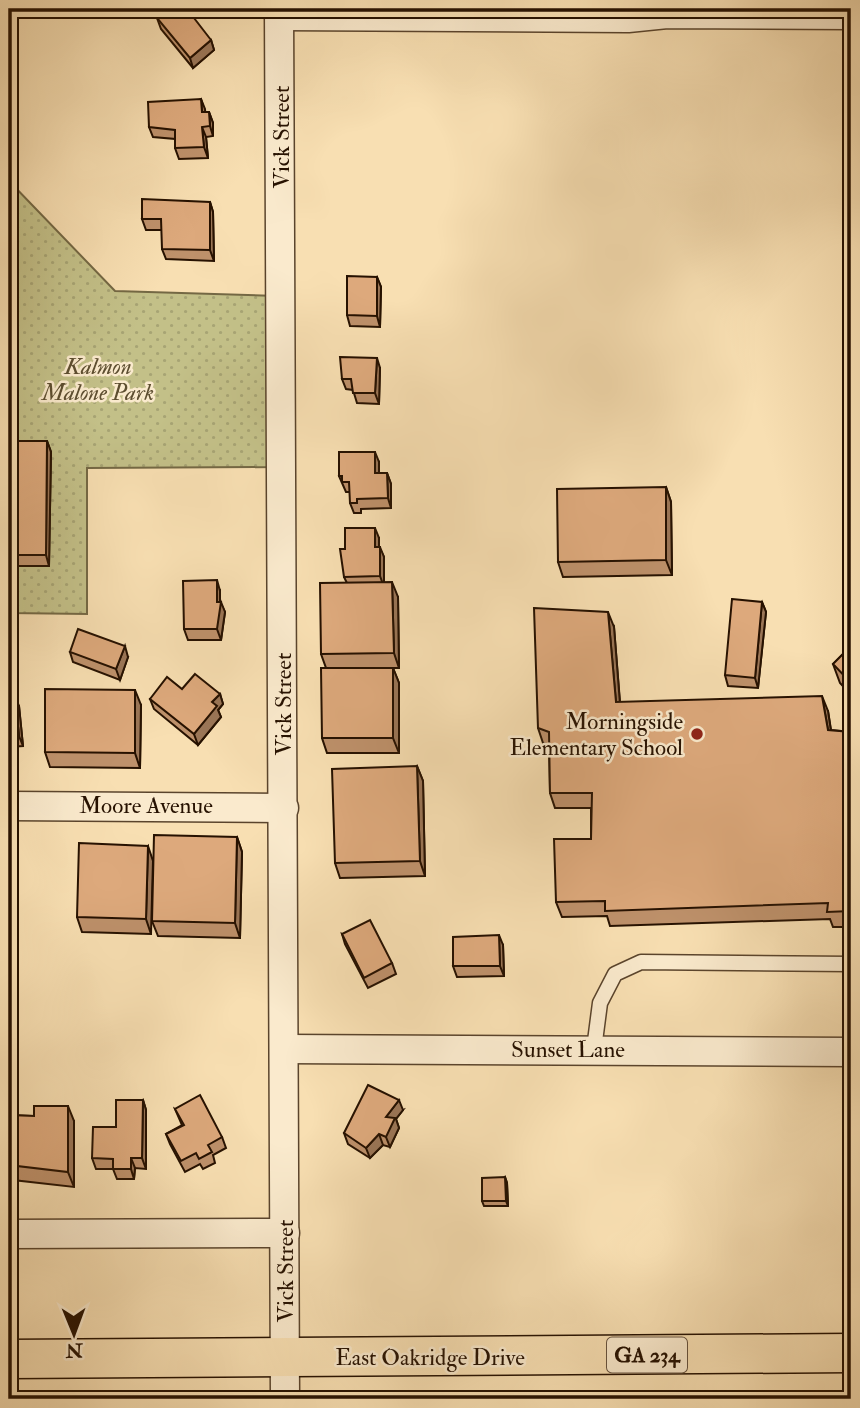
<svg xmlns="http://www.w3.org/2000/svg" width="860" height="1408" font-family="'IM FELL Double Pica',serif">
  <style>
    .park { fill: url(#park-dots); stroke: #746844; stroke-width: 2 }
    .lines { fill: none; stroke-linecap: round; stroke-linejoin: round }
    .lane-casing { stroke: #5a442c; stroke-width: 17 }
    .street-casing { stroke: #5a442c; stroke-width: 31 }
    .primary-casing { stroke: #261100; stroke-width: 41 }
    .lane { stroke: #faeacd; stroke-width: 14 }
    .street { stroke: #faeacd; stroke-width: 28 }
    .primary { stroke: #f8dfb2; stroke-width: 38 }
    .wall { fill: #be916b; stroke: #261100; stroke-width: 2 }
    .shaded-wall { fill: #9b7657; stroke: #261100; stroke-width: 2 }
    .building { fill: #dda97c; stroke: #261100; stroke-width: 2 }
    .poi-dot { fill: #8f2418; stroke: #faeacd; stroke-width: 2.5 }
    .labels { text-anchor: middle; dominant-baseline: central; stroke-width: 5; stroke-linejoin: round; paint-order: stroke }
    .shield { fill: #faeacd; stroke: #66523e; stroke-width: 2 }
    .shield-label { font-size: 21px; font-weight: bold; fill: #261100 }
    .street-label { font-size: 23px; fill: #261100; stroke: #faeacd }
    .park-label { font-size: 23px; font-style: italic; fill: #5d4e30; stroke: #faeacd }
    .poi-label { font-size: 23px; fill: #261100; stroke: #faeacd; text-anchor: end }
  </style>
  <defs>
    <pattern id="park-dots" width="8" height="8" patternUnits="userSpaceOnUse" patternTransform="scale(1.75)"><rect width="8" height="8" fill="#c3c088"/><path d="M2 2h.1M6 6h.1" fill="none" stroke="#a7a474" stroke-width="1.8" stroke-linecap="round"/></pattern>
  </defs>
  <rect width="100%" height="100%" fill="#f8dfb2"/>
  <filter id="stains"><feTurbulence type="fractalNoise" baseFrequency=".00286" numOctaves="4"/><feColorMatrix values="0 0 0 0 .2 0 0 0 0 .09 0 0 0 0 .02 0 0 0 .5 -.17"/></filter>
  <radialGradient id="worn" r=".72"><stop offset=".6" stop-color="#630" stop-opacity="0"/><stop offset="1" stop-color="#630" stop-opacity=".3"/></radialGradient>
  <polygon class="park" points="9,181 115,291 277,296 278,467 87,468 87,614 9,613"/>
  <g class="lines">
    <defs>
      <polyline id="lane" points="594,1049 600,1003 615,974 641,962 851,964"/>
      <g id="street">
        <polyline points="279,9 285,1399"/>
        <polyline points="280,16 628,18 667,14 851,15"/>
        <polyline points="9,806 284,808"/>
        <polyline points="285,1049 851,1052"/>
        <polyline points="9,1234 285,1233"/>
      </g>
      <polyline id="primary" points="9,1359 851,1353"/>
    </defs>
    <use href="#lane" class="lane-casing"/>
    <use href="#street" class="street-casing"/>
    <use href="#primary" class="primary-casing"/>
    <use href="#lane" class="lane"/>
    <use href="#street" class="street"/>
    <use href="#primary" class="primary"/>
  </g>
  <g class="wall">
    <polygon points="157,18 211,40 214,50 193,68 161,29"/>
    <polygon points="201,99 205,112 209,112 213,123 213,136 206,137 208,158 179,159 175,148 175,139 153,137 149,127"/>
    <polygon points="210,202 213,212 214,261 166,259 162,249 162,230 146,230 142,219"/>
    <polygon points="377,277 381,287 380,327 350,326 347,315"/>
    <polygon points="380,368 379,404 357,403 353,390 346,389 342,379"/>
    <polygon points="9,441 47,441 51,452 49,566 9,566"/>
    <polygon points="379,462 379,473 387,473 391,484 391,508 361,509 361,513 354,513 350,503 350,492 346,492 339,476"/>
    <polygon points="666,487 671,502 672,575 563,577 558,562"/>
    <polygon points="379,538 379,547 384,557 384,582 398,597 399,668 393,668 399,683 399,753 327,753 322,738 326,668 321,654 347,583 344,577 345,549"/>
    <polygon points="220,591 220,602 225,612 221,640 188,640 184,629"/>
    <polygon points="762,602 766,612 758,688 728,686 725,675"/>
    <polygon points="614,627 620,702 828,711 831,730 851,732 851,927 833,927 830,919 610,926 607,916 562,917 556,902 591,839 591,808 555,808 550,793 549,745 543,743 538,728"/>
    <polygon points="851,646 851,695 840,683 833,664"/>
    <polygon points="70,652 128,657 120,680 73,662"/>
    <polygon points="182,689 220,694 223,704 218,710 221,717 198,745 154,709 150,699"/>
    <polygon points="9,696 19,706 23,746 9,747"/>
    <polygon points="141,705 140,768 50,767 45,752"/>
    <polygon points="417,766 423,781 425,876 340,878 335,863"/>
    <polygon points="237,837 242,852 240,938 158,936 152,921"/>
    <polygon points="148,846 151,934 82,932 77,917"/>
    <polygon points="342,934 392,963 396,974 368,988 345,944"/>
    <polygon points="503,945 504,976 457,977 453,966"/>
    <polygon points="143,1100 146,1110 146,1169 135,1168 134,1179 117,1179 113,1169 96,1169 92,1158 116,1127"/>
    <polygon points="175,1109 222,1137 226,1148 213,1155 215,1163 203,1169 200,1164 185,1172 170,1144 166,1134 182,1125"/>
    <polygon points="403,1110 396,1119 399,1128 390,1147 383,1145 370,1158 348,1144 344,1133"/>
    <polygon points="9,1115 34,1116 74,1121 74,1187 13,1180 9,1168"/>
    <polygon points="505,1177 507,1183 508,1206 484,1206 482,1201"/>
  </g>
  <g class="shaded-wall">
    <polygon points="211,40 214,50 193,68 190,58"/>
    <polygon points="201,99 205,109 206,123 202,112"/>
    <polygon points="209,112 213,123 213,136 210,126"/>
    <polygon points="202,127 206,137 208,158 204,147"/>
    <polygon points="210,202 213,212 214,261 210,250"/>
    <polygon points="377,277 381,287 380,327 377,316"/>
    <polygon points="377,358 380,368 379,404 375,393"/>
    <polygon points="47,441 51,452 49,566 46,555"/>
    <polygon points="375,452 379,462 379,484 375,473"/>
    <polygon points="387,473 391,484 391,508 388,498"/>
    <polygon points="666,487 671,502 672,575 666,560"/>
    <polygon points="375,528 379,538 379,557 375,547"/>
    <polygon points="380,547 384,557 384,587 380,576"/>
    <polygon points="217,580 220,591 220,607 221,602 225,612 221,640 217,629"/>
    <polygon points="392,582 398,597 399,668 394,653"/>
    <polygon points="762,602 766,612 758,688 755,678"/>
    <polygon points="608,612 614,627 621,717 616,702"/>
    <polygon points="125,646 128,657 120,680 116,669"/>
    <polygon points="393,668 399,683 399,753 393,738"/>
    <polygon points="135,690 141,705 140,768 135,753"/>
    <polygon points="220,694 223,704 218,710 221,717 198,745 194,734 212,702"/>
    <polygon points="15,696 19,706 23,746 19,736"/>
    <polygon points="822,696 828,711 833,745 828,730"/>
    <polygon points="417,766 423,781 425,876 420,861"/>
    <polygon points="237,837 242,852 240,938 235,923"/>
    <polygon points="148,846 153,861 151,934 146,919"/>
    <polygon points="499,935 503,945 504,976 500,966"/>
    <polygon points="143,1100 146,1110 146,1169 142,1158"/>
    <polygon points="399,1100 403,1110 396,1119 399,1128 390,1147 386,1137 386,1117"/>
    <polygon points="68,1106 74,1121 74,1187 68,1172"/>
    <polygon points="379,1134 383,1145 370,1158 366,1148"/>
    <polygon points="131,1158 135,1168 134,1179 131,1169"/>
    <polygon points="505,1177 507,1183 508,1206 506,1201"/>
  </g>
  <g class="building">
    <polygon points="169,9 187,9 211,40 190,58 157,18"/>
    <polygon points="201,99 202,112 209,112 210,126 202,127 204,147 175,148 175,130 149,127 148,102"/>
    <polygon points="142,199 210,202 210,250 162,249 161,219 142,219"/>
    <polygon points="347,276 377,277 377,316 347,315"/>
    <polygon points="340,357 377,358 375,393 353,393 351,379 342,379"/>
    <polygon points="9,441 47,441 46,555 9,555"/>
    <polygon points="339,452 375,452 375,473 387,473 388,498 357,499 357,503 350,503 349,482 342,482 342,476 339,476"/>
    <polygon points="666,487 666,560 558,562 557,489"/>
    <polygon points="345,528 375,528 375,547 380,547 380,576 344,577 340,549 345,549"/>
    <polygon points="217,580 217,602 221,602 217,629 184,629 183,581"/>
    <polygon points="392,582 394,653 321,654 320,583"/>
    <polygon points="732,599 762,602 755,678 725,675"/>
    <polygon points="534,608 608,612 616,702 822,696 828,730 851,732 851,911 827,912 828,903 605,911 605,901 556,902 554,839 591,839 592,793 550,793 549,732 538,728"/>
    <polygon points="78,629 125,646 116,669 70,652"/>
    <polygon points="851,646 851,683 833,664"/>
    <polygon points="321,668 393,668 393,738 322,738"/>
    <polygon points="195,674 220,694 212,702 217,706 194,734 150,699 167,677 182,689"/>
    <polygon points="45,689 135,690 135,753 45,752"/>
    <polygon points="9,696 15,696 19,736 9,737"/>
    <polygon points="417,766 420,861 335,863 332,769"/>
    <polygon points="154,835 237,837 235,923 152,921"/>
    <polygon points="79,843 148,846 146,919 77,917"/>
    <polygon points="370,920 392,963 364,978 342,934"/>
    <polygon points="499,935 500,966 453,966 453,937"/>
    <polygon points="368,1085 399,1100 386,1117 395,1118 386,1137 379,1134 366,1148 344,1133"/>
    <polygon points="200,1095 222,1137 208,1145 212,1152 199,1159 196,1153 181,1161 166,1134 184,1125 175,1109"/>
    <polygon points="116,1100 143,1100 142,1158 131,1158 131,1169 113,1169 113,1159 92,1158 93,1127 116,1127"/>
    <polygon points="34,1106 68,1106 68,1172 9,1165 9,1115 34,1116"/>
    <polygon points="505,1177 506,1201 482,1201 482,1178"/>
  </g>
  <circle class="poi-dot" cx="697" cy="734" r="7"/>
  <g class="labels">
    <rect class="shield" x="607" y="1337.5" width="80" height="35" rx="5"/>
    <g class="shield-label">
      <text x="647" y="1355">GA 234</text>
    </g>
    <g class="street-label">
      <text transform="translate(281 137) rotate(-90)">Vick Street</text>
      <text transform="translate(283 704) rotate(-90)">Vick Street</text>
      <text x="146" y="805">Moore Avenue</text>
      <text x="568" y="1049">Sunset Lane</text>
      <text transform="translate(285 1271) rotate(-90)">Vick Street</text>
      <text x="430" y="1357">East Oakridge Drive</text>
    </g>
    <g class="park-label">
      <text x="98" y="366">Kalmon<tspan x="98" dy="26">Malone Park</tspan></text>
    </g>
    <g class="poi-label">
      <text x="683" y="721">Morningside<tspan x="683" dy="26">Elementary School</tspan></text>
    </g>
  </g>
  <rect width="860" height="1408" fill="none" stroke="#f8dfb2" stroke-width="35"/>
  <rect x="10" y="10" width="839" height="1387" fill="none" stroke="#261100" stroke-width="3.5"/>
  <rect x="18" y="18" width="825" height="1373" fill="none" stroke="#261100" stroke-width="2"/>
  <g transform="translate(74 1334) rotate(179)" stroke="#faeacd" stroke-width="5" paint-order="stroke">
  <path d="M0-5L12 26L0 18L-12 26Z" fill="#261100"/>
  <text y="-10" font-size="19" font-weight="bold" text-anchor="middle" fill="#261100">N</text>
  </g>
  <rect width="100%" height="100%" filter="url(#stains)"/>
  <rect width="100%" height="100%" fill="url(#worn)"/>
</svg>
